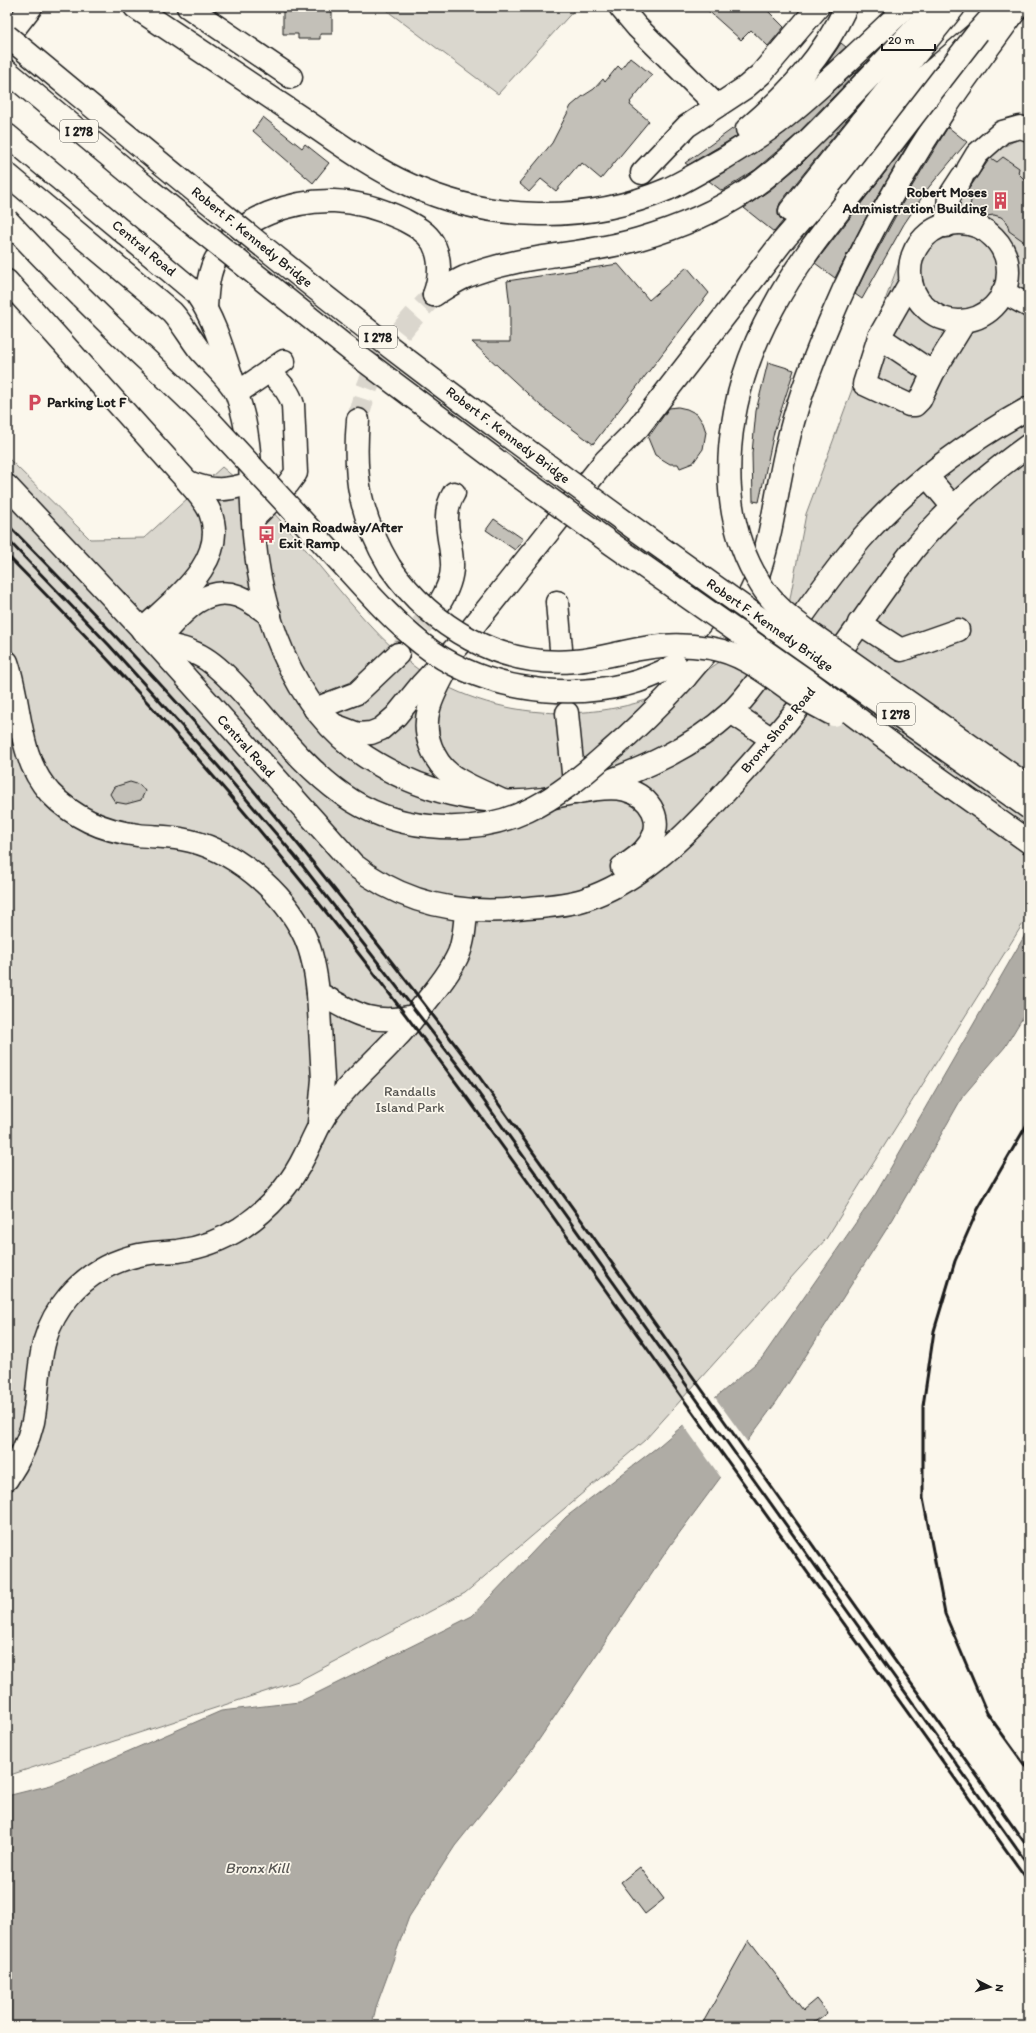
<svg xmlns="http://www.w3.org/2000/svg" width="1036" height="2033" font-family="Itim,sans-serif">
  <style>
    .green { fill: #dad7ce; stroke: #7b7a75 }
    .water { fill: #afaca5; stroke: #74726e }
    .pier { fill: #fbf7ec }
    .building { fill: #c3c0b8; stroke: #1c1c1c }
    .lines { fill: none; stroke-linecap: round; stroke-linejoin: round }
    .minor-tunnel { stroke: #dad6cd; stroke-width: 22; stroke-dasharray: 22 11; stroke-linecap: butt }
    .highway-tunnel { stroke: #dad6cd; stroke-width: 22; stroke-dasharray: 22 11; stroke-linecap: butt }
    .minor-casing { stroke: #1c1c1c; stroke-width: 25 }
    .highway-casing { stroke: #1c1c1c; stroke-width: 25 }
    .minor { stroke: #fbf7ec; stroke-width: 22 }
    .highway { stroke: #fbf7ec; stroke-width: 22 }
    .rail { stroke: #1c1c1c; stroke-width: 3 }
    .highway-bridge-casing { stroke: #1c1c1c; stroke-width: 25; stroke-linecap: butt }
    .highway-bridge { stroke: #fbf7ec; stroke-width: 22 }
    .labels { text-anchor: middle; dominant-baseline: central; stroke-width: 3.5; stroke-linejoin: round; paint-order: stroke }
    .shield { fill: #fbf7ec; stroke: #5f5e5a; stroke-width: 1 }
    .shield-label { font-size: 13px; font-weight: bold; fill: #1c1c1c }
    .poi-label { font-size: 14px; font-weight: bold; fill: #1c1c1c; stroke: #fbf7ec; text-anchor: start }
    .street-label { font-size: 14px; fill: #1c1c1c; stroke: #fbf7ec }
    .park-label { font-size: 14px; fill: #555451; stroke: #fbf7ec }
    .water-label { font-size: 15px; font-style: italic; fill: #575653; stroke: #fbf7ec }
  </style>
  <rect width="100%" height="100%" fill="#fbf7ec"/>
  <filter id="ink" filterUnits="userSpaceOnUse"><feTurbulence type="fractalNoise" baseFrequency=".025" numOctaves="2"/><feDisplacementMap in="SourceGraphic" scale="8" xChannelSelector="R" yChannelSelector="G"/><feConvolveMatrix kernelMatrix="1 2 1 2 8 2 1 2 1" color-interpolation-filters="sRGB"/></filter>
  <g filter="url(#ink)">
    <g class="green">
      <polygon points="382,7 577,7 498,94"/>
      <path d="M 1029,133 L 1029,914 L 826,1239 L 645,1440 L 465,1593 L 298,1681 L 7,1776 L 7,457 L 90,539 L 144,538 L 222,467 C 238,481 257,494 271,510 C 315,557 351,610 398,653 C 470,720 592,730 678,687 C 718,667 753,637 788,609 L 806,514 L 900,260 L 985,157 Z"/>
    </g>
    <polygon class="water" points="1029,928 1029,1007 1005,1047 963,1096 893,1219 777,1401 672,1543 532,1750 455,1846 409,1917 376,2007 372,2026 7,2026 7,1796 51,1785 221,1711 299,1702 472,1616 566,1517 660,1445 762,1358 875,1195"/>
    <polygon class="pier" points="714,1396 748,1443 722,1479 682,1423"/>
    <g class="building">
      <polygon points="283,7 332,7 332,34 320,34 320,39 298,39 298,34 283,34"/>
      <polygon points="704,7 764,7 784,27 768,46 751,30 741,40"/>
      <polygon points="841,43 846,47 826,65 837,49"/>
      <polygon points="630,57 652,75 630,102 631,103 630,105 649,121 601,179 582,163 580,166 578,165 556,191 541,179 529,192 519,183 552,143 571,106 583,96 594,89 603,79 605,82 618,66 621,69"/>
      <polygon points="866,63 796,135 755,170 722,191 709,181 783,134"/>
      <polygon points="855,110 780,203 778,209 778,215 783,221 774,232 744,208 770,190 799,166"/>
      <polygon points="263,117 302,148 305,144 329,163 313,183 253,131"/>
      <polygon points="735,127 737,136 688,165 685,163"/>
      <polygon points="948,127 967,142 929,187 904,224 862,299 855,294 865,273 908,193"/>
      <polygon points="911,139 871,208 835,278 815,263"/>
      <polygon points="1003,157 1019,168 1018,173 1029,184 1029,245 1009,231 1007,222 1001,217 994,215 986,216 970,206 972,196 966,193 988,161 991,158 997,162"/>
      <polygon points="618,264 649,300 687,267 709,293 593,444 541,406 472,342 510,342 510,307 507,281"/>
      <polygon points="768,362 794,370 774,432 759,502 753,501 752,453 756,411"/>
      <polygon points="678,407 687,409 697,414 703,423 706,432 703,449 693,463 680,468 678,464 670,464 655,455 648,438 669,408"/>
      <polygon points="494,519 523,539 515,550 486,530"/>
      <polygon points="130,782 140,785 145,791 141,800 126,804 115,802 110,794 114,787"/>
      <polygon points="640,1867 664,1899 645,1914 621,1882"/>
      <polygon points="749,1940 803,2010 816,1999 827,2013 809,2026 701,2026"/>
    </g>
    <g class="lines">
      <g class="minor-tunnel">
        <polyline points="561,649 567,710"/>
        <polyline points="400,651 439,604"/>
      </g>
      <path class="highway-tunnel" d="M 358,420 C 367,369 398,331 434,295"/>
      <defs>
        <g id="minor">
          <polyline points="188,7 291,77"/>
          <polyline points="620,7 637,27 717,106"/>
          <polyline points="7,38 31,7"/>
          <path d="M 7,135 L 196,293 C 217,323 225,359 237,393 L 284,361"/>
          <polyline points="968,169 977,154 1002,132 1020,127 1029,130"/>
          <polyline points="642,173 687,126 746,87 761,74 818,7"/>
          <path d="M 7,174 L 172,312 C 182,323 189,336 198,348 C 208,361 232,381 237,395 C 252,436 250,479 253,522 C 258,608 291,708 366,757 C 419,791 481,808 543,799 C 566,795 605,784 626,790 C 651,796 665,822 649,844 C 643,853 632,861 622,867"/>
          <circle cx="959" cy="272" r="49"/>
          <polyline points="946,226 949,197 962,177"/>
          <polyline points="1003,292 1029,306"/>
          <polyline points="879,337 911,281"/>
          <polyline points="933,373 879,337 864,384 909,405 915,405 920,400 933,373 965,321"/>
          <polyline points="927,476 953,507"/>
          <path d="M 7,486 L 155,643 L 354,865 C 401,902 457,915 517,909 C 537,907 564,906 583,900 C 638,882 679,842 717,801 C 754,761 791,720 823,675 C 854,634 882,590 914,549 C 947,509 987,475 1029,445"/>
          <path d="M 253,519 L 288,484 L 296,473 L 293,405 C 289,390 279,382 269,371"/>
          <polyline points="557,602 561,649"/>
          <path d="M 439,604 C 447,591 453,578 452,563 C 451,538 440,515 454,493"/>
          <polyline points="859,623 901,650 958,630"/>
          <path d="M 155,643 C 176,621 202,583 238,596 C 249,600 260,608 270,615"/>
          <path d="M 7,662 C 22,706 17,757 50,793 C 74,818 104,831 138,835 C 152,837 167,836 181,839 C 231,847 284,891 305,937 C 313,955 316,973 318,993 C 354,1013 371,1026 414,1016"/>
          <polyline points="315,709 357,693 398,654"/>
          <polyline points="731,712 772,739"/>
          <polyline points="567,713 575,793"/>
          <path d="M 598,785 C 645,768 693,747 730,713 C 750,694 766,669 781,646 C 807,609 832,573 861,539 C 908,485 966,443 1029,408"/>
          <polyline points="318,993 323,1079 319,1123"/>
          <path d="M 7,1479 C 19,1461 28,1443 33,1422 C 42,1374 34,1337 69,1296 C 87,1275 112,1261 139,1255 C 152,1252 165,1252 178,1251 C 200,1248 222,1240 241,1228 C 268,1210 291,1184 305,1155 C 314,1138 319,1122 331,1107 C 350,1082 375,1061 396,1038 C 407,1027 416,1014 426,1002 C 438,987 451,971 459,953 C 464,940 465,925 466,911"/>
        </g>
        <g id="highway">
          <path d="M 135,7 C 191,44 247,82 303,119 C 338,143 372,168 410,185 C 491,222 586,224 668,189 C 687,180 705,169 723,159 C 744,146 764,134 783,119 C 826,84 866,45 906,7"/>
          <polyline points="7,71 151,191"/>
          <path d="M 747,129 C 788,94 823,57 846,7"/>
          <polyline points="790,211 954,7"/>
          <path d="M 7,281 L 188,482 C 196,491 205,501 210,512 C 230,561 172,601 142,630"/>
          <path d="M 434,295 C 444,289 454,282 465,277 C 521,254 582,256 639,239 C 677,228 714,213 747,191 C 788,163 822,127 856,91 C 883,63 909,35 935,7"/>
          <path d="M 206,308 C 207,290 208,271 218,255 C 239,217 293,200 334,201 C 358,202 381,209 402,219 C 413,225 426,231 433,243 C 442,260 440,278 434,295"/>
          <path d="M 358,420 C 353,478 360,516 390,567"/>
          <path d="M 188,482 C 213,492 226,491 251,483"/>
          <path d="M 155,643 C 200,649 212,660 243,693"/>
          <path d="M 448,667 C 434,693 419,718 431,747 C 435,758 441,767 450,774 C 466,786 487,793 505,802"/>
          <path d="M 685,678 C 707,651 742,615 755,583 C 772,540 776,491 787,446 C 796,404 812,363 829,323 C 860,249 900,177 945,109 C 968,74 994,41 1018,7"/>
          <polyline points="315,709 334,725 358,734 371,733 381,729 396,716 422,684 460,643 605,461 638,428 782,242 925,77 978,32 1000,7"/>
          <polyline points="912,759 1029,842"/>
        </g>
      </defs>
      <use href="#minor" class="minor-casing"/>
      <use href="#highway" class="highway-casing"/>
      <use href="#minor" class="minor"/>
      <use href="#highway" class="highway"/>
      <g class="rail">
        <path d="M 7,524 C 82,600 156,677 226,758 C 314,861 397,967 478,1075 L 1029,1849"/>
        <polyline points="7,539 109,645 218,766 295,856 467,1077 1029,1866"/>
        <path d="M 7,555 C 111,660 213,771 306,887 C 431,1042 545,1206 661,1368 C 783,1540 906,1711 1029,1882"/>
        <polyline points="1029,1121 978,1209 955,1261 934,1331 923,1406 923,1498 945,1614 987,1713 1029,1771"/>
      </g>
      <defs>
        <g id="highway-bridge">
          <path d="M 978,32 C 938,84 898,135 859,186 C 828,225 796,264 773,308 C 728,390 708,502 761,585 C 773,605 793,620 812,634 L 1029,787"/>
          <path d="M 7,36 C 139,145 271,256 407,360 C 610,515 820,661 1029,808"/>
          <polyline points="151,191 354,353 507,468 612,544 809,682 912,759"/>
          <path d="M 7,220 C 42,258 79,295 116,331 C 147,361 180,390 210,421 C 250,464 290,508 331,552 C 360,583 388,617 422,644 C 478,688 559,701 628,684 C 645,680 660,673 676,665"/>
          <path d="M 390,567 C 432,627 500,668 575,661 C 601,659 626,650 652,647 C 672,644 691,645 710,648 C 744,654 767,674 794,693 C 807,701 821,708 834,715"/>
          <path d="M 243,693 C 274,727 304,767 342,794 C 367,812 398,823 429,826 C 507,834 554,802 609,752 C 636,729 661,704 685,678"/>
        </g>
      </defs>
      <use href="#highway-bridge" class="highway-bridge-casing"/>
      <use href="#highway-bridge" class="highway-bridge"/>
    </g>
  </g>
  <defs>
    <symbol id="building-bare" viewBox="-9 -9 18 18"><path d="M-4-6H4V6H1V3H-1V6H-4ZM-2.5-4.3h1.7v1.8h-1.7ZM.8-4.3h1.7v1.8H.8ZM-2.5-1h1.7V.8h-1.7ZM.8-1h1.7V.8H.8Z" fill="#d1495b" stroke="#fbf7ec" stroke-width="2.5" paint-order="stroke"/></symbol>
    <symbol id="parking-bare" viewBox="-9 -9 18 18"><path d="M-3.5-5.5H1a3.5 3.5 0 0 1 0 7H-1V5.5H-3.5ZM-1-3.4V-.6H.8a1.4 1.4 0 0 0 0-2.8Z" fill="#d1495b" stroke="#fbf7ec" stroke-width="2.5" paint-order="stroke"/></symbol>
    <symbol id="bus-bare" viewBox="-9 -9 18 18"><path d="M-5-6H5V4H4V6H2V4H-2V6H-4V4H-5ZM-3.5-4V0h7V-4ZM-3.5 1.2v1.5H-2V1.2ZM2 1.2v1.5H3.5V1.2Z" fill="#d1495b" stroke="#fbf7ec" stroke-width="2.5" paint-order="stroke"/></symbol>
  </defs>
  <g fill-rule="evenodd">
    <use href="#building-bare" x="988" y="188" width="25" height="25"/>
    <use href="#parking-bare" x="22" y="390" width="25" height="25"/>
    <use href="#bus-bare" x="254" y="522" width="25" height="25"/>
  </g>
  <g class="labels">
    <g class="shield">
      <rect x="60" y="120" width="38" height="22" rx="3"/>
      <rect x="359" y="326" width="38" height="22" rx="3"/>
      <rect x="877" y="703" width="38" height="22" rx="3"/>
    </g>
    <g class="shield-label">
      <text x="79" y="131">I 278</text>
      <text x="378" y="337">I 278</text>
      <text x="896" y="714">I 278</text>
    </g>
    <g class="poi-label">
      <text x="987" y="192" text-anchor="end">Robert Moses<tspan x="987" dy="16">Administration Building</tspan></text>
      <text x="47" y="402">Parking Lot F</text>
      <text x="279" y="527">Main Roadway/After<tspan x="279" dy="16">Exit Ramp</tspan></text>
    </g>
    <g class="street-label">
      <text transform="translate(252 237) rotate(39)">Robert F. Kennedy Bridge</text>
      <text transform="translate(144 248) rotate(40)">Central Road</text>
      <text transform="translate(508 435) rotate(37)">Robert F. Kennedy Bridge</text>
      <text transform="translate(770 625) rotate(35)">Robert F. Kennedy Bridge</text>
      <text transform="translate(778 730) rotate(-50)">Bronx Shore Road</text>
      <text transform="translate(246 746) rotate(48)">Central Road</text>
    </g>
    <g class="park-label">
      <text x="410" y="1091">Randalls<tspan x="410" dy="16">Island Park</tspan></text>
    </g>
    <g class="water-label">
      <text x="257" y="1868">Bronx Kill</text>
    </g>
  </g>
  <rect width="1036" height="2033" fill="none" stroke="#fbf7ec" stroke-width="24"/>
  <rect x="12" y="12" width="1012" height="2009" fill="none" stroke="#1c1c1c" stroke-width="1.5" filter="url(#ink)"/>
  <g transform="translate(990 1987) rotate(96)" stroke="#fbf7ec" stroke-width="3" paint-order="stroke">
  <path d="M0-3L7 15L0 10L-7 15Z" fill="#1c1c1c"/>
  <text y="-6" font-size="11" font-weight="bold" text-anchor="middle" fill="#1c1c1c">N</text>
  </g>
  <path d="M882 44v6h53v-6" fill="none" stroke="#1c1c1c" stroke-width="2"/>
  <text x="888" y="44" font-size="12" fill="#1c1c1c" stroke="#fbf7ec" stroke-width="3" paint-order="stroke">20 m</text>
</svg>
